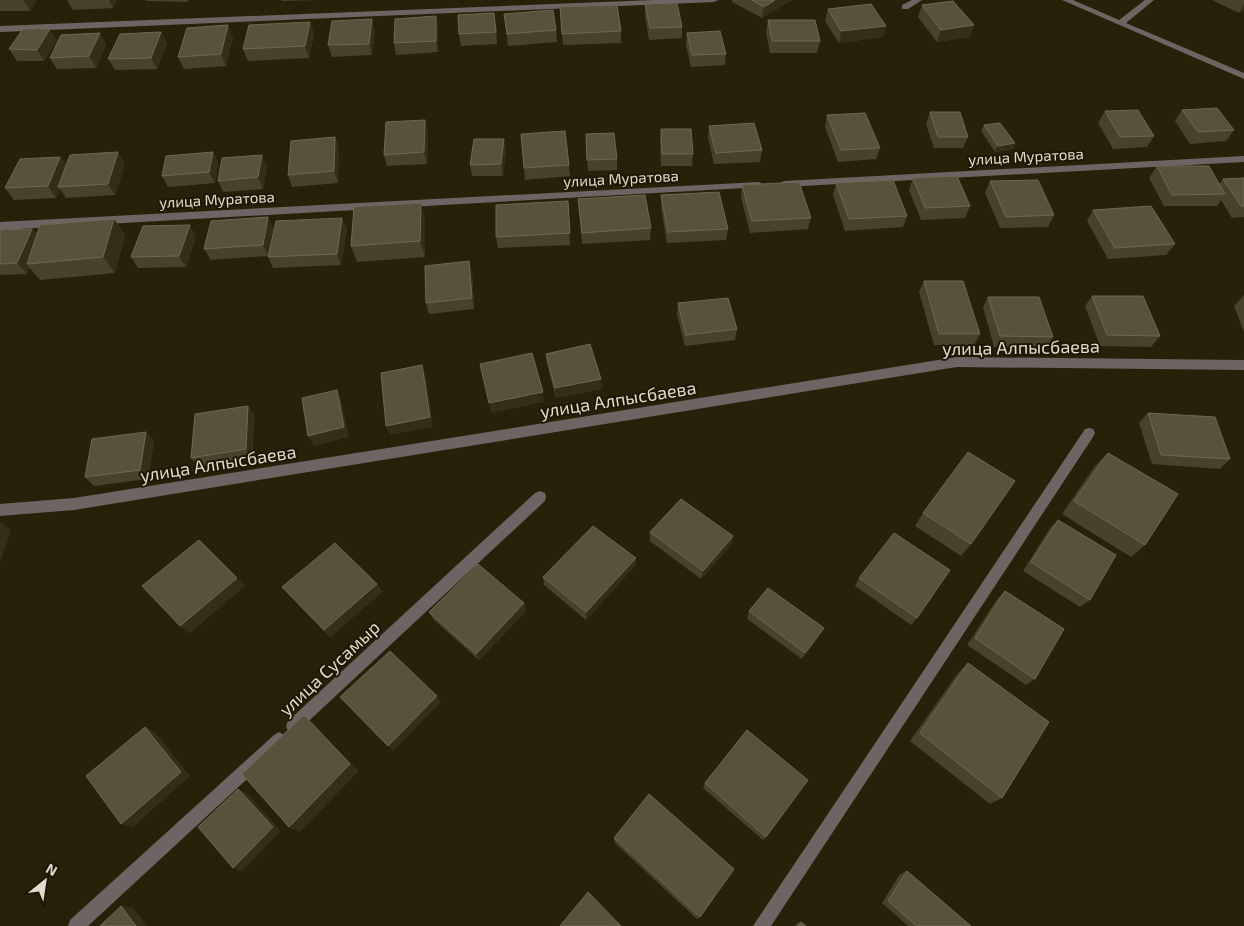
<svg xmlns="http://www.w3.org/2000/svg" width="1244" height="926" font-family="'Exo 2',sans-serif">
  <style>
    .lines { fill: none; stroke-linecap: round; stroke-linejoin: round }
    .minor { fill: #706363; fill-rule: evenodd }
    .wall { fill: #49412b }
    .shaded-wall { fill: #362d17 }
    .building { fill: #5a513d; stroke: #6f6754 }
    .labels { text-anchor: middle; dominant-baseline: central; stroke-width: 4; stroke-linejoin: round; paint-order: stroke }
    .far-street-label { font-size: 15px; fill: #e0dbce; stroke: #1f1703 }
    .street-label { font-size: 18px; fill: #e0dbce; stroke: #1f1703 }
  </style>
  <rect width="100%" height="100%" fill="#29200a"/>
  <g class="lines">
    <g class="minor">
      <polygon points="654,0 718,0 714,2 0,32 0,26"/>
      <polygon points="912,0 922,0 908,9 902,9 902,5"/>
      <polygon points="1062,0 1073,0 1119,20 1145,0 1154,0 1126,23 1244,73 1244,79"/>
      <polygon points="1244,156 1244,162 784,187 779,184 784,181"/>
      <polygon points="759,182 764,185 762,187 0,230 0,222"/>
      <polygon points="957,357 1244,360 1244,370 957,367 74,510 0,516 0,504 74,498"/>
      <polygon points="1089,428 1093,429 1095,433 1093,437 771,926 753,926 1085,429"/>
      <polygon points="540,491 545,493 546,497 545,501 298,731 293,733 288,731 286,726 288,721 535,493"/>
      <polygon points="279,732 284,735 287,740 284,745 88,926 68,926 70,920 274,735"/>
    </g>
  </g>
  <g class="wall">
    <polygon points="0,0 37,0 30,11 0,11"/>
    <polygon points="67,0 116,0 113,8 73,10"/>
    <polygon points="146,0 188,0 187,2 147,1"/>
    <polygon points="281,0 317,0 282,1"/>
    <polygon points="732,0 792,0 762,18 732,2"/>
    <polygon points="1212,0 1244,0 1244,10 1239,13"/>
    <polygon points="645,4 682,27 682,38 649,40 645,16"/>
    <polygon points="922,5 974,25 969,37 937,42 918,17"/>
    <polygon points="560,7 621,31 621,43 563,45"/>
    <polygon points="828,9 886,26 883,37 839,43 825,21"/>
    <polygon points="504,14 556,30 557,42 508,46"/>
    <polygon points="768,20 820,41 817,53 770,53 766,32"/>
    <polygon points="310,22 314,34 309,58 248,61 243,49"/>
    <polygon points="496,24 497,44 461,46 459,34"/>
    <polygon points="438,28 438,52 396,55 394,43"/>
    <polygon points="375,30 372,55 332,57 328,45"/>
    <polygon points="161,32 167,44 157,69 115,70 108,59"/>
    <polygon points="100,33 106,45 96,68 57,69 50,58"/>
    <polygon points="687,33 726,54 725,65 691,67 686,45"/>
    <polygon points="233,37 226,66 184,69 178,57"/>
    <polygon points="57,41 44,61 17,61 9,49"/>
    <polygon points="1182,110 1234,130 1226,141 1190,144 1175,121"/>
    <polygon points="1105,111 1154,136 1147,147 1113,149 1098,123"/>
    <polygon points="930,112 968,137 963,148 934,148 926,124"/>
    <polygon points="827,115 880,148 876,159 838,162 825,127"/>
    <polygon points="984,125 1015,143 1013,149 995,152 981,131"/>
    <polygon points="709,126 762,150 760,162 714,164 708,137"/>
    <polygon points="661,129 693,154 692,166 661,166 660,140"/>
    <polygon points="428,132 427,164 387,166 384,155"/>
    <polygon points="586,134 617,159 617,170 588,171"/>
    <polygon points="335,137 339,148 338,183 292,187 288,175"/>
    <polygon points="506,150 503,176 472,176 470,165"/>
    <polygon points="213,152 218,163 215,183 168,187 162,176"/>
    <polygon points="60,157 66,165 125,164 115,195 66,198 60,189 56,198 14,200 5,188"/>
    <polygon points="569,165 570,176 525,180 524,168"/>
    <polygon points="267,166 263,189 223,192 218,181"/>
    <polygon points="1157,166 1219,184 1223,179 1244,178 1244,217 1232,218 1221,200 1217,206 1164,206 1149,178"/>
    <polygon points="913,178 970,206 965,218 921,220 909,190"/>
    <polygon points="990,181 1054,215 1048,227 1000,228 985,193"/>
    <polygon points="836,183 907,216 903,227 845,231 833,195"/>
    <polygon points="742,185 811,218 808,229 750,233 741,197"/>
    <polygon points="661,195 728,229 726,240 667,243 661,207"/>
    <polygon points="578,199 651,228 650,240 582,244"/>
    <polygon points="568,201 570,245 498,248 496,237"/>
    <polygon points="1093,210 1175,244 1166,255 1108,259 1087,221"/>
    <polygon points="342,218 347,229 341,265 273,268 268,256 211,260 204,249 273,228 270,245"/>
    <polygon points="114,219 125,235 115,273 40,280 29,267 27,274 0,275 0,230 32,229 37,234"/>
    <polygon points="425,219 425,257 357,262 351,246"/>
    <polygon points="196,236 186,267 138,268 131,257"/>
    <polygon points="469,261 472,272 474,309 429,314 426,303"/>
    <polygon points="924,281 980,334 974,345 934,345 919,292"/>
    <polygon points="1244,295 1244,332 1234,306"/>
    <polygon points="1092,296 1160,336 1151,347 1100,346 1085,306"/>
    <polygon points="988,297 1053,337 1046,348 994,347 983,307"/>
    <polygon points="678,303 737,329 735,340 685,346 677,314"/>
    <polygon points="546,354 602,389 556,398 547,364"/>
    <polygon points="248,406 254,416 252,458 199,467 191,458"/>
    <polygon points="1148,413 1230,459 1220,469 1152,464 1139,423"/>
    <polygon points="154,441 148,479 94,486 85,477"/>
    <polygon points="1108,453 1145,545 1131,557 1062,514 1095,466"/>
    <polygon points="923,513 971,544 961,556 915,526"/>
    <polygon points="1058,520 1090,600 1080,607 1023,571 1050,528"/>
    <polygon points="650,532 733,536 731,545 701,579 650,541"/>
    <polygon points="636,558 635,566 586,620 544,585 543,577"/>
    <polygon points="859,578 917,618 911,625 855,586"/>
    <polygon points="377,584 382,592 330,637 282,587"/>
    <polygon points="1005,591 1035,679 1026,685 967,645 998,598"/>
    <polygon points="524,603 526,611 479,660 433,619 429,612"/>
    <polygon points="749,611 820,635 802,659 747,619"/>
    <polygon points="968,663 1002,798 990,804 910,741 958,673"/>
    <polygon points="705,783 766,837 763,840 703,788"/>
    <polygon points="614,838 700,917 697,919 615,843"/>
    <polygon points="907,871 971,926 908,926 882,903 900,874"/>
    <polygon points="801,922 806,926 795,926 797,923"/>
  </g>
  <g class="shaded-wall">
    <polygon points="23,0 37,0 30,11"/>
    <polygon points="109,0 116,0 113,8"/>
    <polygon points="775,0 792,0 762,18 764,7"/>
    <polygon points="1244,5 1244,10 1239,13"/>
    <polygon points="436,16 438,28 438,52 436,41"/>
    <polygon points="372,19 375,30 372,55 369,44"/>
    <polygon points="310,22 314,34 309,58 305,46"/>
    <polygon points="228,25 233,37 226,66 221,54"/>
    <polygon points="974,25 969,37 937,42 941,30"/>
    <polygon points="886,26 883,37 839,43 841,31"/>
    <polygon points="50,29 57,41 44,61 37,50"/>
    <polygon points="161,32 167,44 157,69 151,58"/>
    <polygon points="100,33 106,45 96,68 89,56"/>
    <polygon points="425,120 428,132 427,164 424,152"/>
    <polygon points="335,137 339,148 338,183 334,171"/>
    <polygon points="504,139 506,150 503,176 501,164"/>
    <polygon points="1015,143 1013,149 995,152 998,146"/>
    <polygon points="118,152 125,164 115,195 108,184"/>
    <polygon points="213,152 218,163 215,183 209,172"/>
    <polygon points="262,155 267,166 263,189 258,177"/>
    <polygon points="60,157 68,169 58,187 60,189 56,198 48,186"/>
    <polygon points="421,203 425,219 425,257 420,241"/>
    <polygon points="268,217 273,228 268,256 263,245"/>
    <polygon points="342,218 347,229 341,265 337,254"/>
    <polygon points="114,219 125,235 115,273 103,257"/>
    <polygon points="190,225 196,236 186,267 179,256"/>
    <polygon points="32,229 41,240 27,264 29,267 27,274 17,263"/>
    <polygon points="469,261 472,272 474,309 472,298"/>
    <polygon points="422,365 426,376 433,427 390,435 386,426"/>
    <polygon points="601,379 602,389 556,398 555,388"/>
    <polygon points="337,390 341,400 349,437 314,446 308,436"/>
    <polygon points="543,392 544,402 491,413 489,403"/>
    <polygon points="248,406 254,416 252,458 246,449"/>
    <polygon points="146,432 154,441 148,479 140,470"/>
    <polygon points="0,522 11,530 0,563"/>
    <polygon points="733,536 731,545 701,579 703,571"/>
    <polygon points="636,558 635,566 586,620 586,612"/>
    <polygon points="237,578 245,586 189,634 180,626"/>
    <polygon points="377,584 382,592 330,637 324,630"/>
    <polygon points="524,603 526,611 479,660 476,654"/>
    <polygon points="824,628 820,635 802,659 805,653"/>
    <polygon points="437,696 441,702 393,751 388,746"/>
    <polygon points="304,715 313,724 359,771 300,832 289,827"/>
    <polygon points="145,727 155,732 190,776 133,827 121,824"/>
    <polygon points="238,789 247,793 281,831 242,871 233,868"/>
    <polygon points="121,906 133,908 147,926 136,926"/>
  </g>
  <g class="building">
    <polygon points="752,0 775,0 764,7"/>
    <polygon points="953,1 974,25 941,30 922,5"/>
    <polygon points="677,3 682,27 650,28 645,4"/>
    <polygon points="871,4 886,26 841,31 828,9"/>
    <polygon points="617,5 621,31 562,34 560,7"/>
    <polygon points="553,10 556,30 507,34 504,14"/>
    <polygon points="494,13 496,32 459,34 458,15"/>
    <polygon points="436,16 436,41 394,43 395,19"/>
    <polygon points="372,19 369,44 328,45 332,21"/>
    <polygon points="768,20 815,20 820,41 772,41"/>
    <polygon points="310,22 305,46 243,49 249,25"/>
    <polygon points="228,25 221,54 178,57 187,28"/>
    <polygon points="23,29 50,29 37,50 9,49"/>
    <polygon points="720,31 726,54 692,55 687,33"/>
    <polygon points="161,32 151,58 108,59 120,34"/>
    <polygon points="100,33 89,56 50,58 61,35"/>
    <polygon points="1217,108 1234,130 1198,132 1182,110"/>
    <polygon points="1138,110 1154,136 1120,137 1105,111"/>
    <polygon points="930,112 960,112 968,137 938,137"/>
    <polygon points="865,113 880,148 841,150 827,115"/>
    <polygon points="425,120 424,152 384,155 386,122"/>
    <polygon points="754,123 762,150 716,153 709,126"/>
    <polygon points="1000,123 1015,143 998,146 984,125"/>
    <polygon points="661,129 691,129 693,154 662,154"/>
    <polygon points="565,131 569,165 524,168 521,134"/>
    <polygon points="614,133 617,159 587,160 586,134"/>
    <polygon points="335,137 334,171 288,175 291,141"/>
    <polygon points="474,139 504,139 501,164 470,165"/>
    <polygon points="118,152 108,184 58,187 70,155"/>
    <polygon points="213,152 209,172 162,176 166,156"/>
    <polygon points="262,155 258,177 218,181 222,158"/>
    <polygon points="60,157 48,186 5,188 20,159"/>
    <polygon points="1157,166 1209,166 1225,194 1172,195"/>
    <polygon points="957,176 970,206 925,208 913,178"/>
    <polygon points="1244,178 1244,206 1241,206 1223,179"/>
    <polygon points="893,180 907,216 849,219 836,183"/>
    <polygon points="1038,180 1054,215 1006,217 990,181"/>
    <polygon points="799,182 811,218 752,221 742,185"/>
    <polygon points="719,192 728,229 668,232 661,195"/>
    <polygon points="645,195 651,228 582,233 578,199"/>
    <polygon points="568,201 570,233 496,237 496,205"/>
    <polygon points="421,203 420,241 351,246 354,207"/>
    <polygon points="1151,206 1175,244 1115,248 1093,210"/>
    <polygon points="268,217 263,245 204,249 211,221"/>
    <polygon points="342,218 337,254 268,257 276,221"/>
    <polygon points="114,219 103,257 27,264 40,225"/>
    <polygon points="190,225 179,256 131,257 143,226"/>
    <polygon points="32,229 17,263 0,264 0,230"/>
    <polygon points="469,261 472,298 426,303 425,266"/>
    <polygon points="924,281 963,281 980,334 939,334"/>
    <polygon points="1092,296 1143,296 1160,336 1107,335"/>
    <polygon points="988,297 1039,297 1053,337 1000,336"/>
    <polygon points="728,298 737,329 686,335 678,303"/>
    <polygon points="590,344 601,379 555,388 546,354"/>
    <polygon points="532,353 543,392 489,403 480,364"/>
    <polygon points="422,365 430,417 386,426 381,373"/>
    <polygon points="337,390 344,427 308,436 302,398"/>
    <polygon points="248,406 246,449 191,458 195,414"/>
    <polygon points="1148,413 1215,417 1230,459 1161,455"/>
    <polygon points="146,432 140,470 85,477 92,439"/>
    <polygon points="968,452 1015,481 971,544 923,513"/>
    <polygon points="1108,453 1178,494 1145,545 1074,501"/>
    <polygon points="681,499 733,536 703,571 650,532"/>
    <polygon points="1058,520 1116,555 1090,600 1031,562"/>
    <polygon points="593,526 636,558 586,612 543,577"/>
    <polygon points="894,533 950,570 917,618 859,578"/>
    <polygon points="199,540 237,578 180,626 142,586"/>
    <polygon points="335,543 377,584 324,630 282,587"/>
    <polygon points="478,564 524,603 476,654 429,612"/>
    <polygon points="768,588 824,628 805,653 749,611"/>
    <polygon points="1005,591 1064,629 1035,679 975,638"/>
    <polygon points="390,651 437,696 388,746 340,697"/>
    <polygon points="968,663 1049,722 1002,798 920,733"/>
    <polygon points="304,715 350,764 289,827 242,774"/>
    <polygon points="145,727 181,772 121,824 86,776"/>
    <polygon points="747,730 808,780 766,837 705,783"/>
    <polygon points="238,789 273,827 233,868 198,827"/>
    <polygon points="649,794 734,869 700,917 614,838"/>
    <polygon points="907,871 971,926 917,926 888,901"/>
    <polygon points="588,892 621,926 560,926"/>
    <polygon points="121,906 136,926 100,926"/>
    <polygon points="801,922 806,926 798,926"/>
  </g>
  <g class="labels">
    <g class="far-street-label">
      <text transform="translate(1026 156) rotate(-3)">улица Муратова</text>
      <text transform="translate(621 178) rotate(-3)">улица Муратова</text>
      <text transform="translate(217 199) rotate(-3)">улица Муратова</text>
    </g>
    <g class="street-label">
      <text transform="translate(1021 347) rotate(-1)">улица Алпысбаева</text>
      <text transform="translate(618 399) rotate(-9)">улица Алпысбаева</text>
      <text transform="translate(218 463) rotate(-9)">улица Алпысбаева</text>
      <text transform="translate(329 668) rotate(-43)">улица Сусамыр</text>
    </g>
  </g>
  <g transform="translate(45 881) rotate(30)" stroke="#1f1703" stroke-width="4" paint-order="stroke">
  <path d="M0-4L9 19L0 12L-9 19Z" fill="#e0dbce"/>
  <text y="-8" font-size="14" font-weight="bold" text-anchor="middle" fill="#e0dbce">N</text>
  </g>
</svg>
